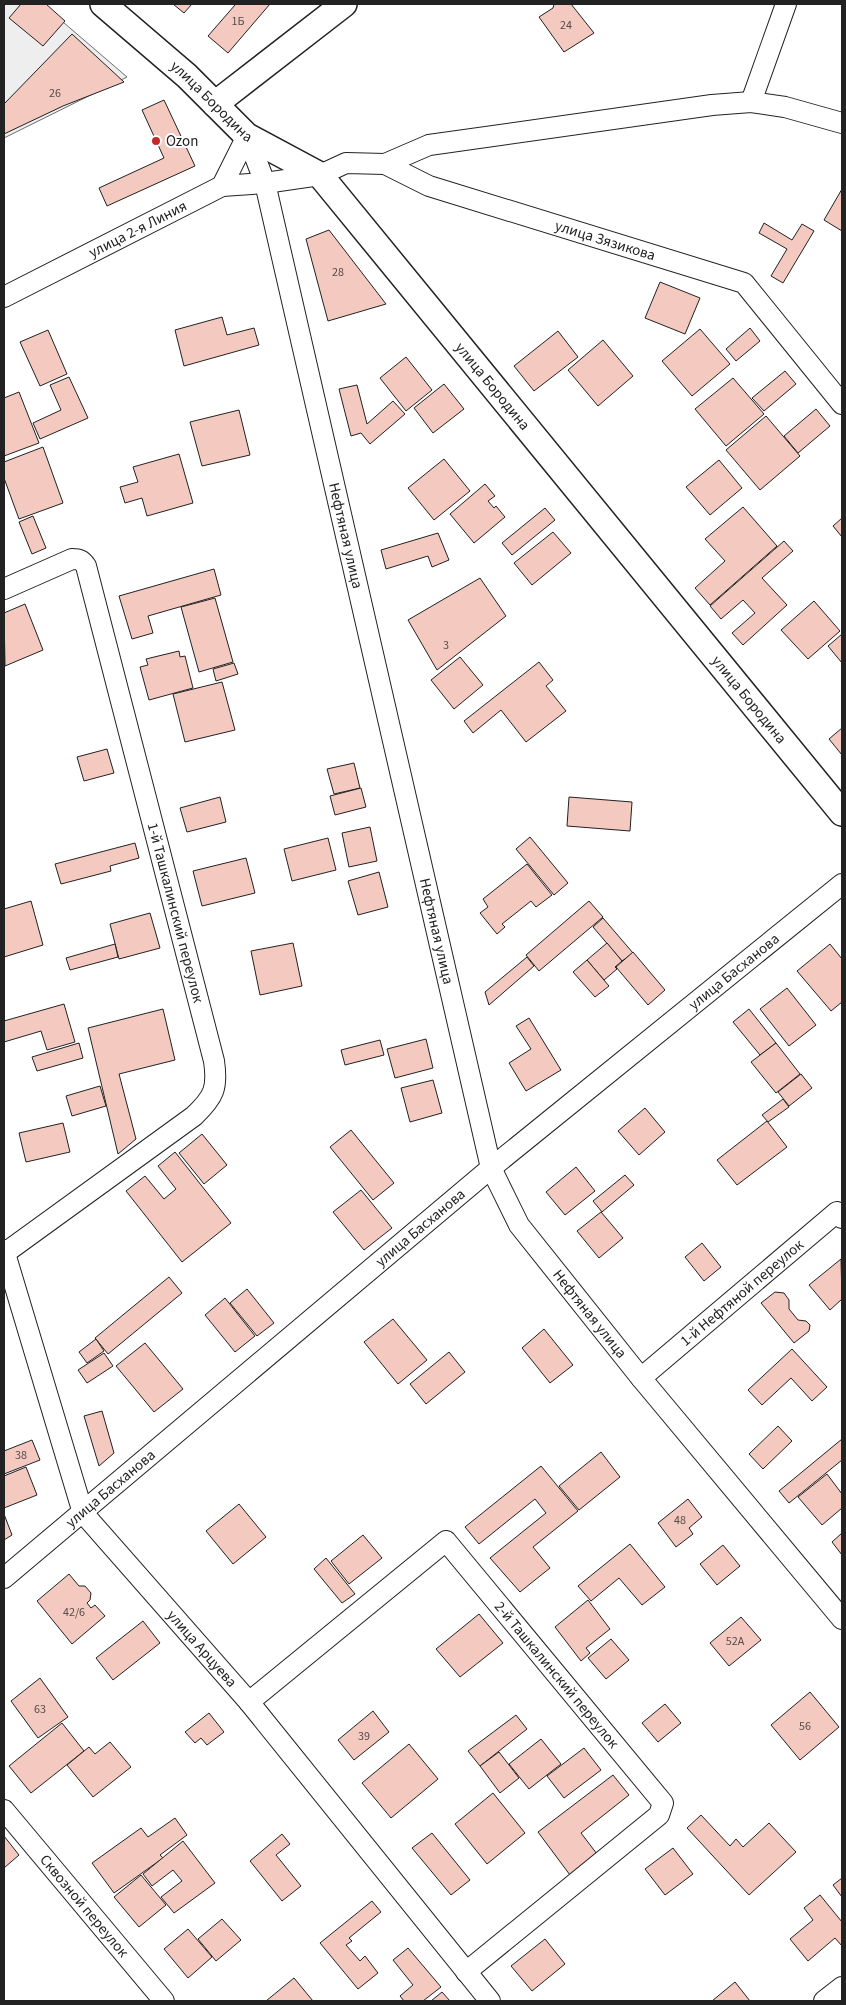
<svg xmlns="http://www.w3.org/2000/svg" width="846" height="2005" font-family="'Source Sans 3',sans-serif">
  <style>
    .green { fill: #eee; stroke: #6f6f6f }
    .building { fill: #f3c9c0; stroke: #222 }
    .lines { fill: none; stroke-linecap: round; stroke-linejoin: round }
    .minor-casing { stroke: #222; stroke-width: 22 }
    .tertiary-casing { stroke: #222; stroke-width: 28 }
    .minor { stroke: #fff; stroke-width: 20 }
    .tertiary { stroke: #fff; stroke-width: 25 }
    .poi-dot { fill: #c62828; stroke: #fff; stroke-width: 2 }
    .labels { text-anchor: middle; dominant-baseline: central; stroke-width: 4; stroke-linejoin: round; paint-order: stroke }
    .number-label { font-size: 12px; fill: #564c4a }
    .street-label { font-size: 15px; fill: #222; stroke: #fff }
    .poi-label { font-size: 15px; fill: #222; stroke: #fff; text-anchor: start }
  </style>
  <rect width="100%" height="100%" fill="#fff"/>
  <polygon class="green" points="4,4 42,4 127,77 4,138"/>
  <g class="building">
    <polygon points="21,4 46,4 65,21 43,46 9,18"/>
    <polygon points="173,4 192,4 184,13"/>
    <polygon points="233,4 270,4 228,53 208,36 235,5"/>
    <polygon points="554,4 571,4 594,33 564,52 539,17 553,8"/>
    <polygon points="72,34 124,82 63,106 4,134 4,104"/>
    <polygon points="164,100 195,166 107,206 99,188 164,158 142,110"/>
    <polygon points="842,189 842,231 824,220"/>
    <polygon points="764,223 792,240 802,224 814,231 783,283 771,276 787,249 759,233"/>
    <polygon points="329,230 386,304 328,321 306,239"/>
    <polygon points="660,282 700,298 685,334 645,318"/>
    <polygon points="222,317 227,335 254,328 259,345 184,366 175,330"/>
    <polygon points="750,328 760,341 736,361 726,349"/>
    <polygon points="700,329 730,364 692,396 662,361"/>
    <polygon points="48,330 67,374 40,386 20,342"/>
    <polygon points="558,331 578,357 534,391 514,366"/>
    <polygon points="603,340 633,376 598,406 568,370"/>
    <polygon points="406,357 432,390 406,411 380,378"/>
    <polygon points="785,371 796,384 764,411 752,398"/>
    <polygon points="69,377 88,418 40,439 33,423 61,410 50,385"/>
    <polygon points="733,378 764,414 726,446 695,409"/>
    <polygon points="444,384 464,409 433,433 414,408"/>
    <polygon points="357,385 367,424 393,401 405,414 370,444 361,433 351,436 339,389"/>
    <polygon points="19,392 39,443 4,456 4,398"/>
    <polygon points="816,409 830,426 798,453 784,436"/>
    <polygon points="239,410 250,455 202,466 190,422"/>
    <polygon points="766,416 800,456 760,490 726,450"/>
    <polygon points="43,447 63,503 19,519 4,478 4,462"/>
    <polygon points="179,454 193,503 147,516 142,498 125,503 120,487 138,482 133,467"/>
    <polygon points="444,459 470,491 434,520 408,488"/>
    <polygon points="719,460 742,488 710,515 686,487"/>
    <polygon points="485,484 495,496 488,501 494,508 496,506 505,517 474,543 450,514"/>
    <polygon points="743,507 777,546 710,605 695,588 725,561 705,539"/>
    <polygon points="545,508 555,520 512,555 502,543"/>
    <polygon points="33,516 46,548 32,554 19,522"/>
    <polygon points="842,518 842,537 833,526"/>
    <polygon points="553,532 571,553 532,585 514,563"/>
    <polygon points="438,533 449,560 432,567 428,556 386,569 381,550"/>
    <polygon points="784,541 793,551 762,578 787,605 743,645 732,633 755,613 743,600 721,619 710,606"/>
    <polygon points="214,569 221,595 148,616 153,633 132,639 119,596"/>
    <polygon points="480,578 506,616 437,670 408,620"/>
    <polygon points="215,598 233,662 199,672 181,607"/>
    <polygon points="814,601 840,631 808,659 781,630"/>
    <polygon points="25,604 43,650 5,666 4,613"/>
    <polygon points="842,634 842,663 828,646"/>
    <polygon points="179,651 180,657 185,656 193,688 149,700 140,667 148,665 146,659"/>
    <polygon points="460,657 483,685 454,709 431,680"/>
    <polygon points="539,662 553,680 546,686 566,711 526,742 501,710 473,733 464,721"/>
    <polygon points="234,663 238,674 216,681 213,669"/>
    <polygon points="222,682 235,730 185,742 173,694"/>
    <polygon points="842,728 842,755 829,739"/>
    <polygon points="107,749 114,773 84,781 77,757"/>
    <polygon points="354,763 360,788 334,794 327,769"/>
    <polygon points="361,788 366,807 335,815 330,796"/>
    <polygon points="220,797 226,822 187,832 180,808"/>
    <polygon points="569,797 632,802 630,831 567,826"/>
    <polygon points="370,827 377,861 349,867 342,833"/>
    <polygon points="530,837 568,883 554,895 516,849"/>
    <polygon points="328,838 336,870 292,881 284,849"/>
    <polygon points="135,843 139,858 110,866 111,871 61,884 55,864"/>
    <polygon points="246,858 255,893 202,906 193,871"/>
    <polygon points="527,864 552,895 536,907 531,901 502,924 505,927 497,934 480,913 488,907 483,899"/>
    <polygon points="379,872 388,907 358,915 348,881"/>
    <polygon points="31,901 43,945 4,957 4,909"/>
    <polygon points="589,901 603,917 539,971 526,955"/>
    <polygon points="150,913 160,948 119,959 110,924"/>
    <polygon points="603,918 633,953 622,961 593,927"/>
    <polygon points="293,943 302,986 260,995 251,951"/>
    <polygon points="607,943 622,961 615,967 617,969 604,980 587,960"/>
    <polygon points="115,944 118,957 70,970 66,958"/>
    <polygon points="830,944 842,959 842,1002 831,1011 797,971"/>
    <polygon points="633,952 665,990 648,1005 616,967"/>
    <polygon points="527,957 534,966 489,1005 485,992"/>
    <polygon points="587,960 609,986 595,997 573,972"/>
    <polygon points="787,988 816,1025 789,1046 760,1009"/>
    <polygon points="64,1004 75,1042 47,1050 41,1031 4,1042 4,1021"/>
    <polygon points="163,1009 175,1060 119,1074 136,1139 118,1154 88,1028"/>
    <polygon points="749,1009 776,1043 760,1055 733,1022"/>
    <polygon points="529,1018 561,1070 526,1091 509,1063 531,1049 516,1026"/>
    <polygon points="426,1039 433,1068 395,1078 387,1049"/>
    <polygon points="380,1040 384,1055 345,1065 341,1050"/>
    <polygon points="79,1043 83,1058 37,1071 32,1057"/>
    <polygon points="776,1043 800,1074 776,1093 751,1062"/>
    <polygon points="801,1074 812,1088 789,1106 778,1092"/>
    <polygon points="433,1080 442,1113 410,1122 401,1088"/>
    <polygon points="100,1086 106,1106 72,1116 66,1096"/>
    <polygon points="783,1099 789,1107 768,1122 762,1115"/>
    <polygon points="645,1108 665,1132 639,1155 618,1131"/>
    <polygon points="767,1121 787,1147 737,1185 717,1160"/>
    <polygon points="63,1123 70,1152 26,1162 19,1133"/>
    <polygon points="351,1130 394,1183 373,1200 330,1147"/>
    <polygon points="202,1134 227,1165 204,1184 179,1153"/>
    <polygon points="175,1152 231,1223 182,1262 126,1191 145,1176 164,1199 176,1189 158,1166"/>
    <polygon points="576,1167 595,1191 565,1215 546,1192"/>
    <polygon points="625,1175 634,1185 602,1212 593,1201"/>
    <polygon points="361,1190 392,1228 364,1250 333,1212"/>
    <polygon points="601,1212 623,1238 599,1258 577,1231"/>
    <polygon points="702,1243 721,1267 704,1281 685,1257"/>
    <polygon points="841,1259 842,1299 830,1310 809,1285"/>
    <polygon points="169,1277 182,1293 108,1354 95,1338"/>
    <polygon points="247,1289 274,1323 257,1336 230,1303"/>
    <polygon points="775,1292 784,1293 789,1300 789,1309 798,1320 806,1321 810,1325 809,1331 794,1343 761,1303"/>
    <polygon points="225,1298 255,1336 235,1352 205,1315"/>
    <polygon points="393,1319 427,1360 398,1384 364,1342"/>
    <polygon points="544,1329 573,1365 550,1383 522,1348"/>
    <polygon points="96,1339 104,1351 87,1363 79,1352"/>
    <polygon points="145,1343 183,1389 154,1412 116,1366"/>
    <polygon points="792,1349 827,1387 812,1401 791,1378 762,1405 748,1390"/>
    <polygon points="449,1352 465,1372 426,1404 410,1384"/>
    <polygon points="104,1353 113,1366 87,1383 78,1370"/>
    <polygon points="102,1411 114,1453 99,1466 84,1416"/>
    <polygon points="778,1426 792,1441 763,1469 749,1454"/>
    <polygon points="842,1439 842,1460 789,1503 779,1491"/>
    <polygon points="32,1440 40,1460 4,1474 4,1451"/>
    <polygon points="601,1452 620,1477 579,1510 559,1486"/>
    <polygon points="541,1466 578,1511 533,1547 550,1568 520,1592 490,1558 546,1513 535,1499 479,1544 465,1527"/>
    <polygon points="26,1467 37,1495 4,1508 4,1476"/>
    <polygon points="827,1474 842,1494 842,1508 822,1525 798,1497"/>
    <polygon points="688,1499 702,1517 689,1528 693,1534 676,1547 658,1523"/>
    <polygon points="239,1504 266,1537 233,1564 206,1531"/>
    <polygon points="4,1514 12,1535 4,1540"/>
    <polygon points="842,1533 842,1555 832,1542"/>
    <polygon points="363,1535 382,1558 349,1584 331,1561"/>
    <polygon points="630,1544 665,1587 642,1605 619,1578 591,1601 578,1586"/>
    <polygon points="723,1545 740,1566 717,1585 700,1564"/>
    <polygon points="326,1558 355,1594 342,1603 314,1569"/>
    <polygon points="69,1574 79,1586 85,1586 91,1593 90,1600 87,1603 91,1608 95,1605 105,1616 72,1644 37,1601"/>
    <polygon points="588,1600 610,1629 586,1648 590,1653 581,1661 555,1627"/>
    <polygon points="479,1614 503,1643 460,1677 436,1649"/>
    <polygon points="741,1617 761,1640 729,1666 710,1643"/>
    <polygon points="143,1621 160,1643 113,1680 96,1658"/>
    <polygon points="611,1639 629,1660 606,1679 588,1658"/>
    <polygon points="40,1678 68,1717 38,1738 11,1701"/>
    <polygon points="810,1692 839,1727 800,1760 771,1725"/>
    <polygon points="665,1704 681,1723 658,1742 642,1723"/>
    <polygon points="373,1711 389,1732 354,1760 338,1740"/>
    <polygon points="209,1713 224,1732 207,1745 201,1738 195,1743 185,1732"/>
    <polygon points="516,1715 527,1729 480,1766 468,1751"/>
    <polygon points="62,1723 84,1751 31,1793 9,1766"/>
    <polygon points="541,1739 561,1764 529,1789 509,1764"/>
    <polygon points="110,1742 131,1767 93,1797 67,1765 89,1747 95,1754"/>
    <polygon points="409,1744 438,1779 391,1818 362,1783"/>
    <polygon points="584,1748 601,1770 564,1798 547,1776"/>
    <polygon points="499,1752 519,1778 500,1793 480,1766"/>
    <polygon points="613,1775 629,1795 581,1833 597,1854 570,1875 538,1832"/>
    <polygon points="493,1793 525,1833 487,1864 455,1824"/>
    <polygon points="701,1815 730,1846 736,1839 743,1847 769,1823 796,1852 749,1895 687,1828"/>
    <polygon points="175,1818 187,1835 160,1855 163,1858 114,1893 92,1863 141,1828 148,1837"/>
    <polygon points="432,1833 470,1880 451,1895 412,1848"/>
    <polygon points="282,1834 290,1844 276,1855 301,1886 282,1901 250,1861"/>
    <polygon points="4,1836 19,1855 4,1868"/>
    <polygon points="183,1841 215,1883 174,1913 161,1897 182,1881 173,1870 152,1886 143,1874"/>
    <polygon points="673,1848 693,1874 665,1895 645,1869"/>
    <polygon points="141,1875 166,1905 139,1927 114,1897"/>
    <polygon points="842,1878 842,1897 833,1885"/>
    <polygon points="820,1895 842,1922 842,1946 835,1938 808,1961 790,1939 813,1920 804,1908"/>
    <polygon points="372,1901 381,1912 349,1938 352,1941 346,1945 360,1961 365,1956 378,1973 358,1989 320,1943"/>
    <polygon points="222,1919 241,1940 216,1961 198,1939"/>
    <polygon points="188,1929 212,1957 188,1978 164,1949"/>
    <polygon points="545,1939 565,1964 532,1991 511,1966"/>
    <polygon points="408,1948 441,1987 423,2001 404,2001 400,1996 413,1985 393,1960"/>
    <polygon points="294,1978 313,2001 266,2001"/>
    <polygon points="735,1982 750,2001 712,2001"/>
    <polygon points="442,1992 450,2001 431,2001"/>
  </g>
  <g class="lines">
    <defs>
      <g id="minor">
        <polyline points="751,102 786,4"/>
        <path id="s1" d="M 247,136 L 265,183 L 491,1168 L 519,1225 L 641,1378 L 842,1619"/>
        <polyline points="385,164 429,145 712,105 751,102 785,107 842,123"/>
        <path id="s2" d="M 222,186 L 265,183 L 320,175 L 346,163 L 385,164 L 429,186 L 744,283 L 842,404"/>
        <path id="s3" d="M 4,297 L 222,186 L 247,136"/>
        <path id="s4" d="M 4,589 L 72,559 C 79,559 82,560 86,566 L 214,1061 C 218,1088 214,1097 194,1116 L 5,1253"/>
        <path id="s5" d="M 4,1250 L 83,1513 L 249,1702 L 490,2001"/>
        <path id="s6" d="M 641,1378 L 837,1212 L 842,1218"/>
        <path id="s7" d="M 4,1578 L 491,1168 L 842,884"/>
        <path id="s8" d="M 249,1702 L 446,1541 L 663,1803 L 659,1815 L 466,1972"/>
        <path id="s9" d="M 4,1810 L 164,2001"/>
        <polyline points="824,2001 842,1987"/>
      </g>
      <g id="tertiary">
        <path id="s10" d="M 103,4 L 187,76 L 247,136 L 320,175 L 842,813"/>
        <polyline points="215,104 344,4"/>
      </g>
    </defs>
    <use href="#minor" class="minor-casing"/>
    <use href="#tertiary" class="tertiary-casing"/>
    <use href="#minor" class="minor"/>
    <use href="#tertiary" class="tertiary"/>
  </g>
  <circle class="poi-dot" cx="156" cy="141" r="5"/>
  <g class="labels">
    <g class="number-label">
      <text x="238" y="21">1Б</text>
      <text x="566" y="25">24</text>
      <text x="55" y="93">26</text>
      <text x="338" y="272">28</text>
      <text x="446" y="645">3</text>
      <text x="21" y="1455">38</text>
      <text x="680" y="1520">48</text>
      <text x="74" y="1612">42/6</text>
      <text x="735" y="1641">52А</text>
      <text x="40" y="1709">63</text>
      <text x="805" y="1726">56</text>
      <text x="364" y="1736">39</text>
    </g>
    <g class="street-label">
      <text stroke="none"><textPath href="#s10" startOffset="146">улица Бородина</textPath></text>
      <text stroke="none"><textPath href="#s3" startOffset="150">улица 2-я Линия</textPath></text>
      <text stroke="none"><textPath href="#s2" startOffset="400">улица Зязикова</textPath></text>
      <text stroke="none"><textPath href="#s10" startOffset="551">улица Бородина</textPath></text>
      <text stroke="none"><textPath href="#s1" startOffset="412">Нефтяная улица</textPath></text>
      <text stroke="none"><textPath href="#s10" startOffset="956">улица Бородина</textPath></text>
      <text stroke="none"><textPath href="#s4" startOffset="449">1-й Ташкалинский переулок</textPath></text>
      <text stroke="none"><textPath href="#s1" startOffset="818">Нефтяная улица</textPath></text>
      <text stroke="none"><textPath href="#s7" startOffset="949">улица Басханова</textPath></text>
      <text stroke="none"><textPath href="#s7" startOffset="544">улица Басханова</textPath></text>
      <text stroke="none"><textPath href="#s6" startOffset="132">1-й Нефтяной переулок</textPath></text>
      <text stroke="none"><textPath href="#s1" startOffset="1238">Нефтяная улица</textPath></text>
      <text stroke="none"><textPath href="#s7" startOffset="139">улица Басханова</textPath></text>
      <text stroke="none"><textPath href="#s5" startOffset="455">улица Арцуева</textPath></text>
      <text stroke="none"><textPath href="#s8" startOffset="428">2-й Ташкалинский переулок</textPath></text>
      <text stroke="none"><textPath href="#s9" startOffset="125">Сквозной переулок</textPath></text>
    </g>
    <g class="poi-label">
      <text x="166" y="141">Ozon</text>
    </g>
  </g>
  <rect width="846" height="2005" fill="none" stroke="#222222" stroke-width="10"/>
</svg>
